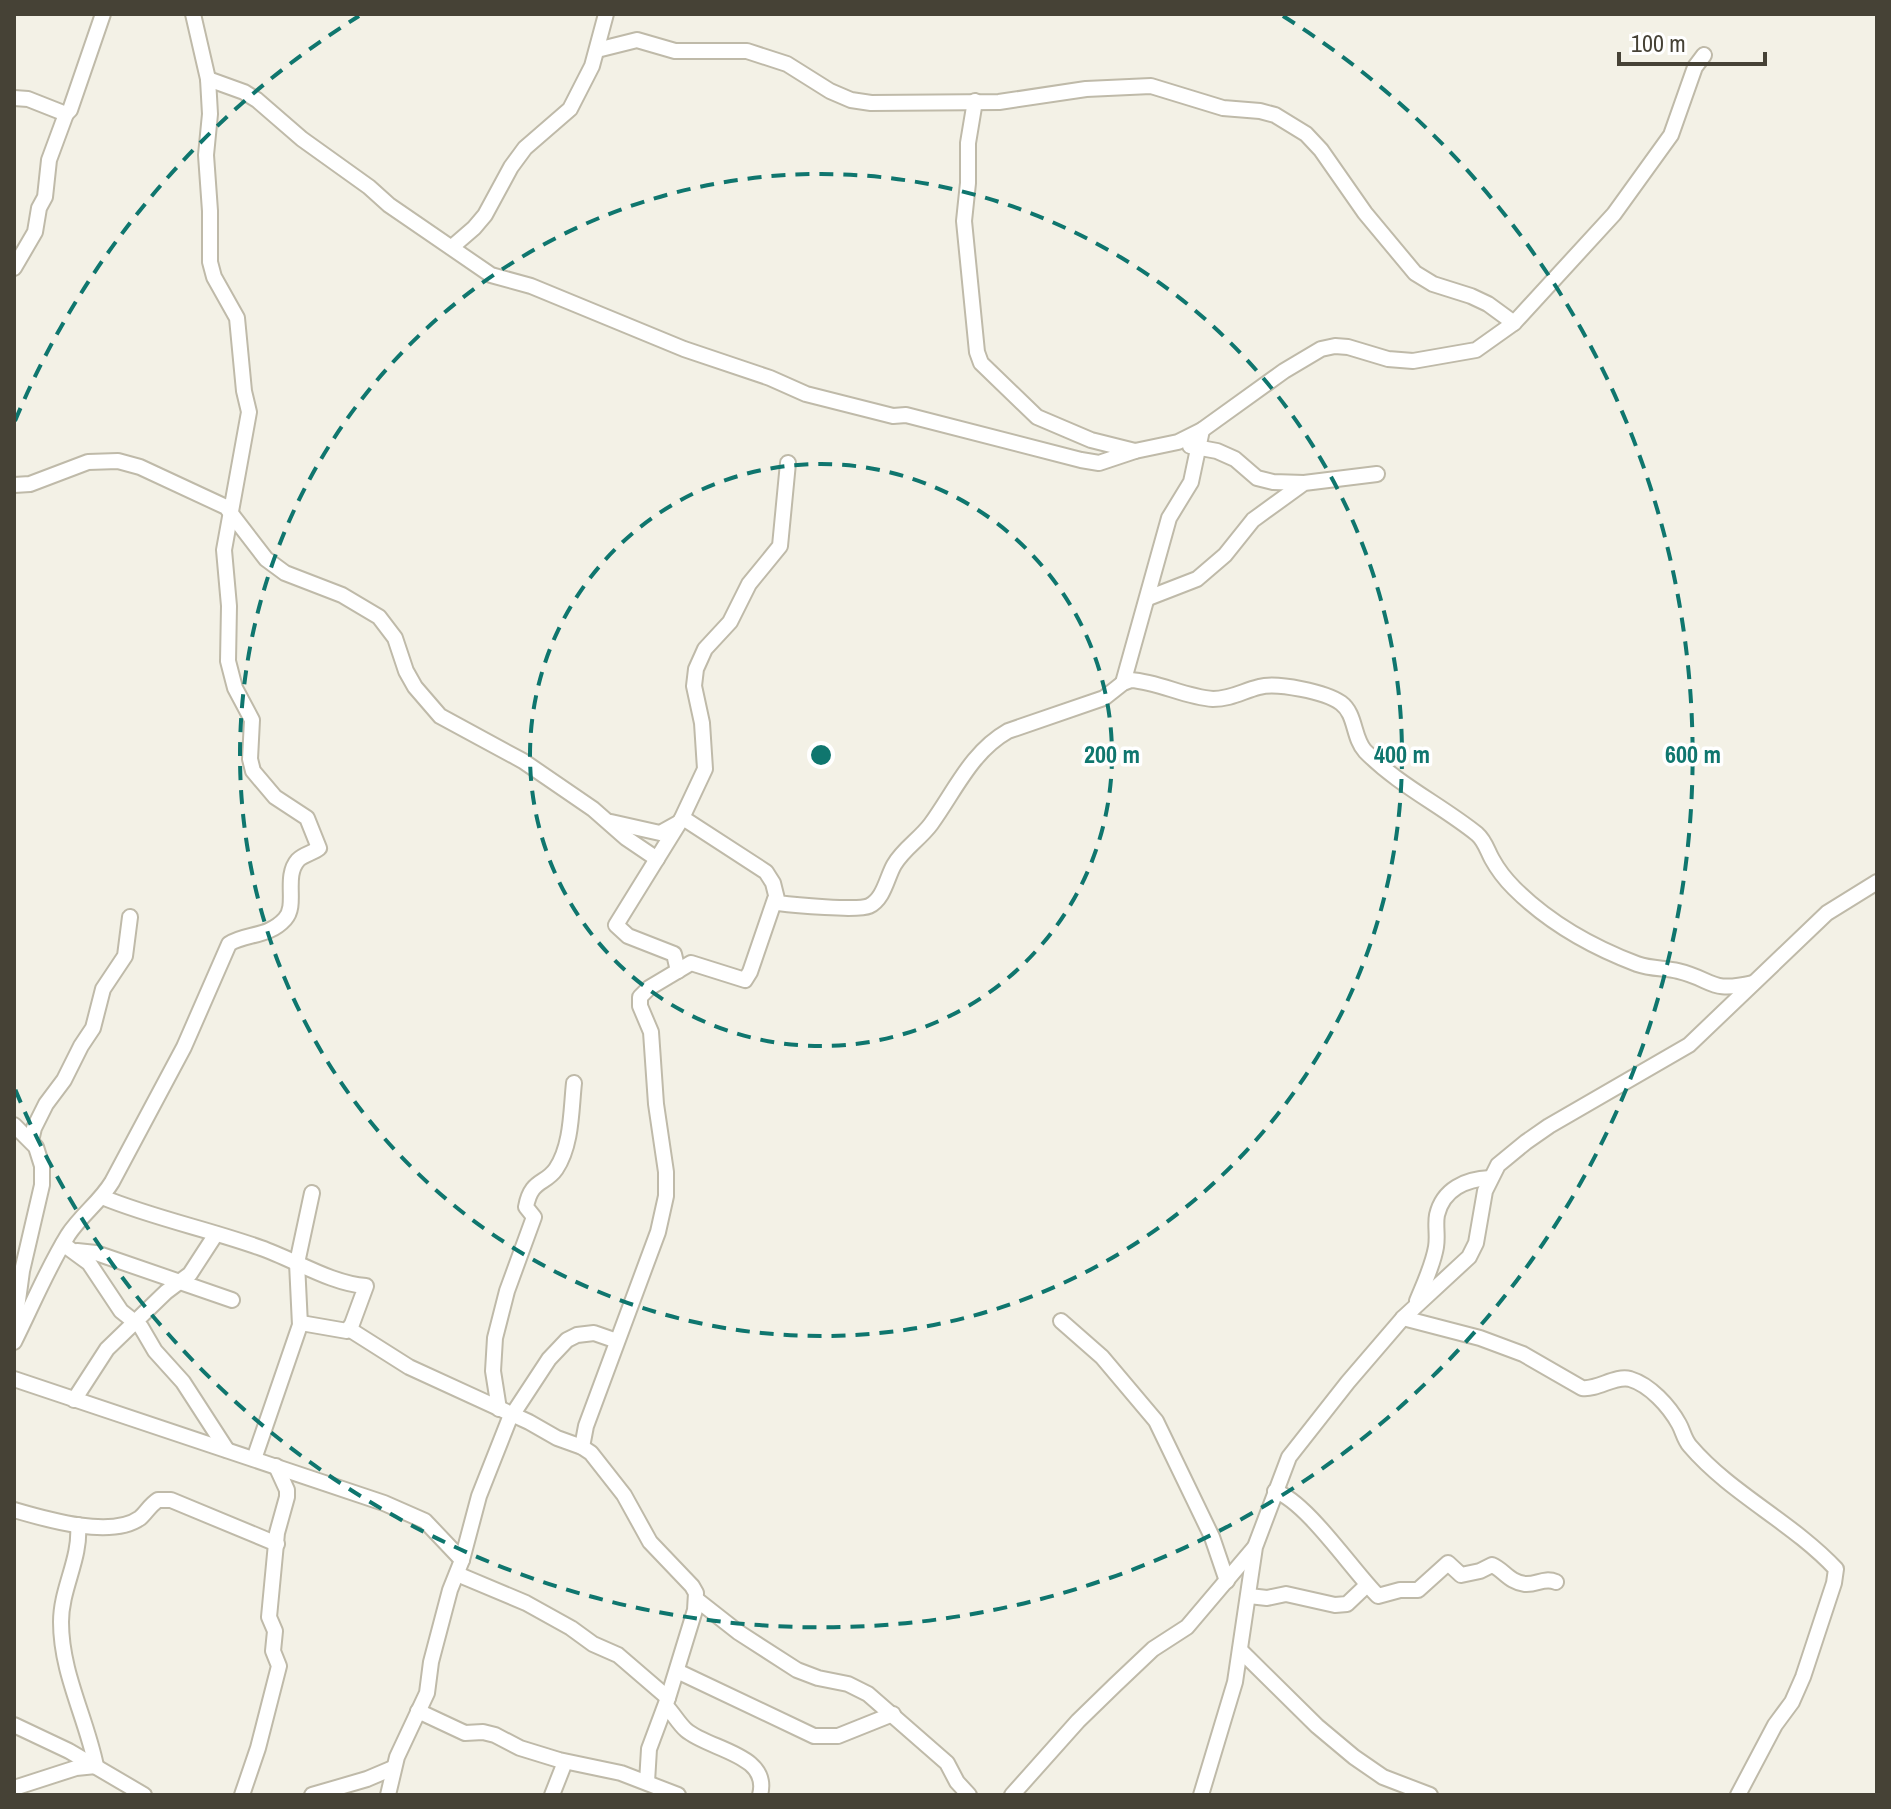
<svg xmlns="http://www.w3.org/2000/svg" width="1891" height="1809" font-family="'Archivo Narrow',sans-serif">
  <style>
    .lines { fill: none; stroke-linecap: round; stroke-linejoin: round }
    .minor-casing { stroke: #bfbaa9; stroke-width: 18 }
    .minor { stroke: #fff; stroke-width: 14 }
    .ring { fill: none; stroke: #0f766e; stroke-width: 4; stroke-dasharray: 14 10 }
    .centre { fill: #0f766e; stroke: #fff; stroke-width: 4 }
    .ring-label { font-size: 24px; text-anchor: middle; font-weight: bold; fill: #0f766e; stroke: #fff; stroke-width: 7; stroke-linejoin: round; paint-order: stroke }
  </style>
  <rect width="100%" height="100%" fill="#f3f1e6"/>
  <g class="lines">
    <defs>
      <g id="minor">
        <polyline points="597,50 637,40 675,51 747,51 787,64 830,91 851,100 871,103 999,102 1086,89 1151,86 1223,108 1260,111 1275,115 1306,134 1321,150 1365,213 1415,273 1433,284 1471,296 1488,304 1514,323"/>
        <polyline points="208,79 244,92 257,100 302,139 369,187 389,205 491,275 531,286 684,349 770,378 806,394 893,416 906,415 1081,460 1099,463 1135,451"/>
        <polyline points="14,98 28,99 66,114 70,110 103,14"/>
        <polyline points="975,101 968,143 968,183 964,221 977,352 981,363 1037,417 1091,440 1135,451 1178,442 1202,430 1284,371 1321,349 1335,346 1348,347 1388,359 1413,361 1476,350 1514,323 1614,214 1671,135 1695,67 1704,55"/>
        <polyline points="452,247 474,228 485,215 511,167 525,148 570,109 592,66 606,14"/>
        <polyline points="14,268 35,232 39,208 45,197 49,160 66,114"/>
        <polyline points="1190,446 1217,451 1235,459 1257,478 1273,482 1304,483"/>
        <polyline points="14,485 30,484 88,462 118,461 140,467 226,507 266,559 285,573 342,595 379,617 395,638 406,671 415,687 440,716 523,761 593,809 626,838 657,859"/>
        <polyline points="1148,598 1197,579 1225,555 1253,520 1304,483 1377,474"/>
        <polyline points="1123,683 1169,518 1191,482 1202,430"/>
        <polyline points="681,820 705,769 702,723 694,686 696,669 705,649 730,622 749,584 780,546 788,463"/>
        <polyline points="611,822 660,833 678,823"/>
        <path d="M 678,971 L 674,954 L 628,936 L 616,925 L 681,820 L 686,820 L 766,872 L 773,883 L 778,903 C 793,905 858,911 869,906 C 884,899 887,877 894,865 C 903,849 920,839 931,824 C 955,791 971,752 1008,731 L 1104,698 L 1123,683 L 1131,680 C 1159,682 1185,697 1213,699 C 1231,699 1243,691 1259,687 C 1277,682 1326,692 1341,703 C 1356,714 1353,738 1365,751 C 1398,785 1441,805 1477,834 C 1485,841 1487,850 1492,859 C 1498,870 1506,880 1514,888 C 1548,922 1592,947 1637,964 C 1651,969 1665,968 1678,971 C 1715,980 1709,993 1753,983"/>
        <polyline points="14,1125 36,1147 42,1166 42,1185 22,1271 14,1330"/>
        <polyline points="31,1141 34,1128 46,1104 64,1080 81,1046 93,1028 103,989 125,956 130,917"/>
        <path d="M 102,1197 C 153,1218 208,1229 261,1248 C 293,1259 332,1284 366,1286 L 352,1324 L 347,1331 L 301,1323"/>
        <polyline points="63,1244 89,1263 121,1311 141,1327 155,1351 183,1382 227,1450"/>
        <polyline points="77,1251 96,1253 232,1300"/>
        <path d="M 1417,1301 C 1424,1284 1433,1265 1436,1247 C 1438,1236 1435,1225 1437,1215 C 1443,1189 1466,1179 1490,1178"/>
        <path d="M 1403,1318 L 1480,1338 L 1523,1354 L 1582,1388 C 1598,1390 1615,1375 1630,1379 C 1650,1385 1669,1406 1679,1424 C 1683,1431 1684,1439 1690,1446 C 1731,1494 1792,1522 1836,1569 L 1834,1583 L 1803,1677 L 1792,1702 L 1775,1725 L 1738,1795"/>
        <polyline points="1061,1321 1102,1357 1156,1421 1212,1537 1227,1581"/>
        <polyline points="349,1329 409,1367 529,1422 557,1438 582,1447 591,1453 624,1495 650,1542 692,1586 696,1593 695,1610 668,1698 649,1749 647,1782"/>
        <path d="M 14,1342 C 32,1306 47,1269 68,1235 C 81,1215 100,1202 112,1182 L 184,1047 L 229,944 C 245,933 268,938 285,919 C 298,905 283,877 298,860 C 304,854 313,853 319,848 L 307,818 L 275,797 L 253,771 L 250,759 L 252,720 L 235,688 L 228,661 L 229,606 L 224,550 L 249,412 L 244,391 L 237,318 L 214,277 L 210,262 L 210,211 L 206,155 L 210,114 L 208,79 L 193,14"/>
        <polyline points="14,1379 384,1503 425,1521 462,1560"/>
        <polyline points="74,1400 107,1349 166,1292 190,1274 216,1234"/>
        <path d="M 499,1409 L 493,1371 L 495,1338 L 507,1291 L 534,1217 L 526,1207 C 531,1179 545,1185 556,1169 C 572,1145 571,1110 574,1083"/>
        <polyline points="582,1447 586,1426 658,1232 666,1196 666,1172 656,1104 651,1032 640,1006 640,997 649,988 691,963 745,980 750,972 775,899"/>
        <polyline points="254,1459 300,1325 297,1263 312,1193"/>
        <path d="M 1275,1491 C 1307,1502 1352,1570 1378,1596 L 1400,1590 L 1418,1590 L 1448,1563 L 1461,1575 L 1480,1571 L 1492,1565 C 1504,1570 1509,1582 1525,1584 C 1537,1585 1544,1577 1556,1582"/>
        <path d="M 14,1510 C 45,1519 111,1539 140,1518 C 146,1513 150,1505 158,1500 L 171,1500 L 277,1544"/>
        <polyline points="457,1574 526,1603 571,1628 593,1644 618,1655 668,1698"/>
        <polyline points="1249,1596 1267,1598 1286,1594 1335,1605 1347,1604 1367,1585"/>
        <polyline points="696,1599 738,1632 797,1670 818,1678 848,1684 868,1694 947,1763 957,1782 969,1795"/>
        <polyline points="1240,1650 1317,1726 1354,1757 1383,1777 1430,1795"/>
        <polyline points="677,1671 814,1736 838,1736 893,1714"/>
        <path d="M 666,1706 C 673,1713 679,1724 686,1730 C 709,1750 771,1754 760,1795"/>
        <polyline points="418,1711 465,1733 483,1732 495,1735 520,1748 559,1760 621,1773 678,1795"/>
        <polyline points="14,1725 69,1751 144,1795"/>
        <path d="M 14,1788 L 76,1768 L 96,1766 C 86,1717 61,1673 61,1622 C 61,1588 81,1559 78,1525"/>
        <polyline points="242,1795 258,1748 279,1666 273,1651 275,1631 269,1617 277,1533 287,1497 287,1490 276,1466"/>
        <polyline points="312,1795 367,1779 393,1768"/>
        <polyline points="388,1795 397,1757 427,1693 431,1662 450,1590 462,1560 479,1496 509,1420 549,1359 567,1340 577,1335 594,1333 617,1341"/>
        <polyline points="552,1795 565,1762"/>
        <polyline points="1012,1795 1078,1721 1115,1685 1153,1649 1187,1627 1254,1548"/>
        <polyline points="1201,1795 1235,1682 1255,1547 1289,1457 1348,1382 1403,1318 1469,1257 1476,1243 1485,1191 1498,1165 1526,1142 1549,1126 1689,1045 1827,913 1877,882"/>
      </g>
    </defs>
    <use href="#minor" class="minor-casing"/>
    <use href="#minor" class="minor"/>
  </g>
  <g class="ring">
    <circle cx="821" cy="755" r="291"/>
    <circle cx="821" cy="755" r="581"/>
    <path d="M15 421A872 872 0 0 1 359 16M1283 16A872 872 0 1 1 15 1089"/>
  </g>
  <circle cx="821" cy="755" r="12" class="centre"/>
  <g class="ring-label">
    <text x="1112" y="763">200 m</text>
    <text x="1402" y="763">400 m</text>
    <text x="1693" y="763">600 m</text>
  </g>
  <rect width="1891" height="1809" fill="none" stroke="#464236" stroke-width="32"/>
  <path d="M1619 52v12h146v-12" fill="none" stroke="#464236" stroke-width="4"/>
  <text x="1631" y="52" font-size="24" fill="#464236" stroke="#ffffff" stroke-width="6" paint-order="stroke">100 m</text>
</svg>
